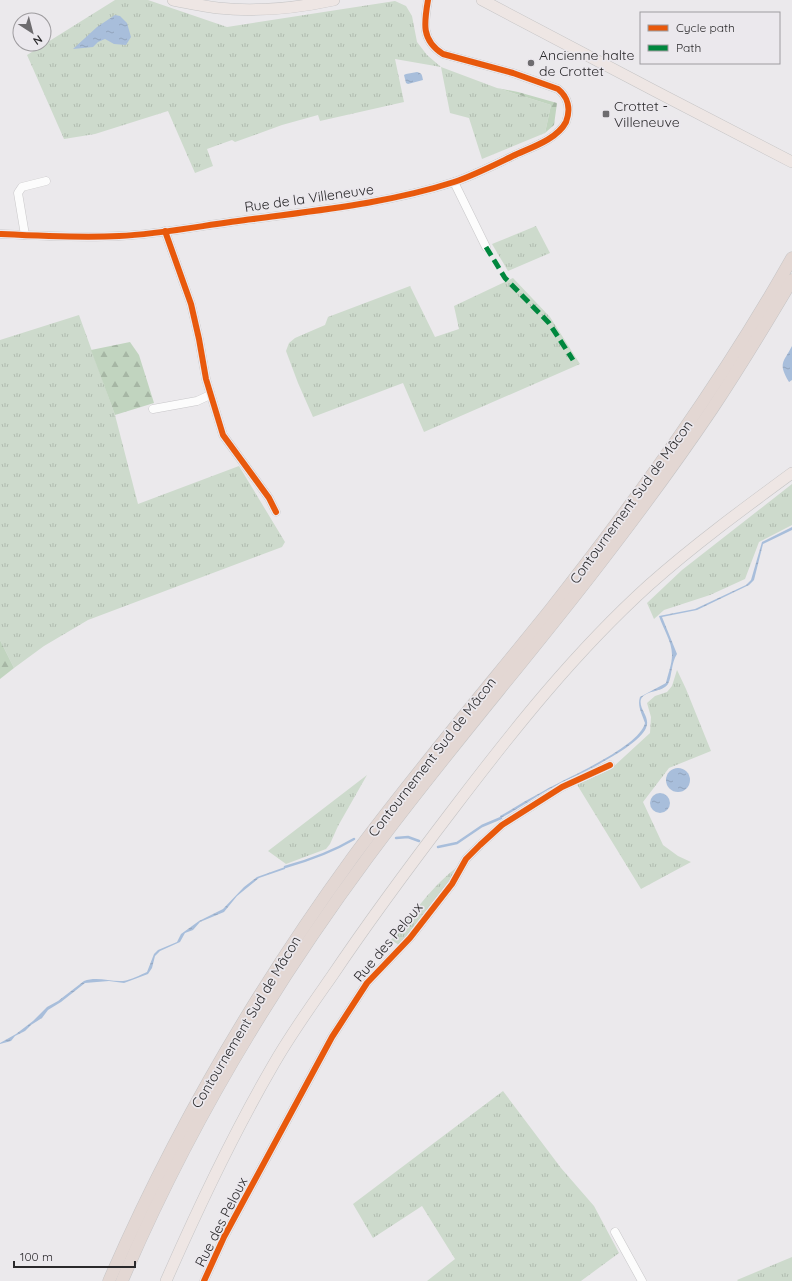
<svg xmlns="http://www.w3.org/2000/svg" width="792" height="1281" font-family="Quicksand,sans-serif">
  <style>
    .grass { fill: url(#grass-tufts) }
    .forest { fill: url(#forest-firs) }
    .water { fill: url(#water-ripples) }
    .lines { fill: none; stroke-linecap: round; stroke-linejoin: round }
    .stream { stroke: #a8bedb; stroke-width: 2.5 }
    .minor-casing { stroke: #c8c7c9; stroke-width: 9 }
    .major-casing { stroke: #c5c4c5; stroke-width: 12 }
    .highway-casing { stroke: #c5c4c5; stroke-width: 13 }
    .minor { stroke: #fcfcfc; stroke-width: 8 }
    .major { stroke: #eee6e4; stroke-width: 11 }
    .highway { stroke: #e3d7d3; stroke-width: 12 }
    .quiet { stroke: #00873e; stroke-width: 5; stroke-dasharray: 10 5; stroke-linecap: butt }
    .cycleway-casing { stroke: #ebe8ed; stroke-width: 8 }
    .cycleway { stroke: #e8590c; stroke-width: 6 }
    .poi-dot { fill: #6e6c6f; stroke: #ebe8ed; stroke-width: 1.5 }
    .labels { text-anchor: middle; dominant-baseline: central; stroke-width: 3.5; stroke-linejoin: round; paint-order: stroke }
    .poi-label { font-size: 14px; fill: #2a292b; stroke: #ebe8ed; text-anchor: start }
    .street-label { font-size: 14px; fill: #2a292b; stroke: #ebe8ed }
  </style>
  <defs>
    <pattern id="grass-tufts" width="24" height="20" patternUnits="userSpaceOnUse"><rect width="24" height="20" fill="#cddacc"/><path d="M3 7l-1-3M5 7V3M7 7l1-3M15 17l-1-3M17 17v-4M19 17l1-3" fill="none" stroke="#b0bbaf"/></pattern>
    <pattern id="forest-firs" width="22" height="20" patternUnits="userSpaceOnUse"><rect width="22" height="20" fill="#c1d4bf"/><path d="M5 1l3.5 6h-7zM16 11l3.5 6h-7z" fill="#a6b6a4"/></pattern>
    <pattern id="water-ripples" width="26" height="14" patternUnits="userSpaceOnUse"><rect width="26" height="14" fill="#a8bedb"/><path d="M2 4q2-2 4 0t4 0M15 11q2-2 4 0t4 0" fill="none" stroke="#91a3bc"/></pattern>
  </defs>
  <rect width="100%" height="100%" fill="#ebe9ec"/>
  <g class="grass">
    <polygon points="115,0 148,0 227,27 395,1 406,6 412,16 417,42 427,55 441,67 497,88 551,105 545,133 482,159 469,118 450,113 441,67 395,59 404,102 320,121 318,115 282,125 235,142 232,140 207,149 213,166 195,173 168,111 95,134 64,139 27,55"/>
    <polygon points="536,226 550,253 508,271 492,244"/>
    <polygon points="513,278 550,317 580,364 424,432 403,383 313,417 298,383 286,351 289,343 295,338 325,325 328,317 410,286 435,337 459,329 454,306"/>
    <polygon points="79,315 115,415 138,504 239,466 285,542 282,547 88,620 44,646 14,668 0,640 0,340"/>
    <polygon points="792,484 792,525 759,542 745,579 710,595 664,610 654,619 647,603 682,570"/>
    <polygon points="677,670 686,689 711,751 669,768 643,802 663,845 678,856 691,862 641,889 576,783 612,768 650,733 651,717 647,703 655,696 667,692 672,686"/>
    <polygon points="367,775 338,826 330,844 326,849 286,864 268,851"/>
    <path d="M 459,866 C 442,894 421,922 399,945 L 391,940 C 412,916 433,884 459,866 Z"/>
    <polygon points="503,1091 561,1168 594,1206 619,1253 581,1281 427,1281 455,1259 422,1206 373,1238 353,1204"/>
    <polygon points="792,1257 792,1281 738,1281 737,1280"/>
  </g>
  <g class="forest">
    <polygon points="497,88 518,92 557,103 554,125 545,133 551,105"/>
    <polygon points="130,342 139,355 154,403 115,415 91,350"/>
    <polygon points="0,640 14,668 0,679"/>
  </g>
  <g class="water">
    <polygon points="115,15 120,16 127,23 131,37 126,45 114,44 105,39 98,42 93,47 73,49 97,27"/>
    <path d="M 417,72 C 422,73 422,75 423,80 L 408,84 L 406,83 L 404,75 L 406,74 Z"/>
    <path d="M 792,346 L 792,380 L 789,382 C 778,363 783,363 792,346 Z"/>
    <path d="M 792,527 L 792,530 L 763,544 L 754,580 L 749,585 L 697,610 L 662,617 L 677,654 C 671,663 672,677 668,684 C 662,693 647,689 641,699 C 638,709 651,717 646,728 C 636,750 568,779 546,791 C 531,800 516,810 501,818 L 500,816 C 513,809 526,800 540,793 C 563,779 639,748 645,723 C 642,714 637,706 640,697 L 666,683 C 668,674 672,664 672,655 C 672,641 663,629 659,616 L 695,609 L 746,585 L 751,580 L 762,542 Z"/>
    <circle cx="678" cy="780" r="12"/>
    <circle cx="660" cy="803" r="10"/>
    <path d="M 285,867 L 285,869 L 259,878 L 237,896 L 224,912 L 200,922 L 193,930 L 185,933 L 180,942 L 160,951 L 155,956 L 152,968 L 148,974 L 124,983 L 109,981 L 85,983 L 61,1002 L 48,1010 L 42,1018 L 31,1025 L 25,1031 L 15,1036 L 11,1041 L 0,1044 L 0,1043 L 16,1034 L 33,1021 L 47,1007 L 58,1001 L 84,981 C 97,976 110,982 123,981 C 131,980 140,975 147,972 L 154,954 L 158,950 L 177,942 L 181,934 L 199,921 L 223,909 L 244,887 L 257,877 Z"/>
  </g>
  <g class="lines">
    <g class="stream">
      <polyline points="396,838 408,837 419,841"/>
      <polyline points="438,847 457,843 482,826 501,818"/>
      <path d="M 285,867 C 310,860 332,852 354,839"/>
    </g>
    <defs>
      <g id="minor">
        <polyline points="454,182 486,247"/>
        <polyline points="165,231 191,304 199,339 206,379 223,435 269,498 276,512"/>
        <path d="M 0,234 C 40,236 79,238 119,236 C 164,234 209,224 253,219 C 320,210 389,203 454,182 C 475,175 496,164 517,154 C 533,147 557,139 566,122 C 571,109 568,97 558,89 L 513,73 L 443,54 C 421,40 424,23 428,0"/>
        <polyline points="25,235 18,193 22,187 46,181"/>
        <polyline points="153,409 197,401 210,395"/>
        <polyline points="615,1232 642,1281"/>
        <polyline points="204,1281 224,1237 332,1037 367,983 410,938 452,884 466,859 480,845 502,825 562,787 610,765"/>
      </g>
      <g id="major">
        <path d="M 173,0 C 188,3 203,6 218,8 C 256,12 297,8 334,0"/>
        <polyline points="482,0 655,91 792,162"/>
        <path d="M 166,1281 C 198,1208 232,1136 272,1067 C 290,1035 311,1006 332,976 C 371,918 412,863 454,808 C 514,729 575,652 649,585 C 694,545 743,509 792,473"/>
      </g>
      <g id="highway">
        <path d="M 109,1281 C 174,1131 257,989 353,857 C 416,772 484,692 550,610 C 638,498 722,382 792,258"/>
        <path d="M 122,1281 C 186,1131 271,988 368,857 C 440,759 520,667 594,571 C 635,518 675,464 712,409 C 740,367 766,324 792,280"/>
      </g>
    </defs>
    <use href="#minor" class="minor-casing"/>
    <use href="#major" class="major-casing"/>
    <use href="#highway" class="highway-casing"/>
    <use href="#minor" class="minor"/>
    <use href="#major" class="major"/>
    <use href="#highway" class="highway"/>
    <polyline class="quiet" points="486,247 505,278 549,323 573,360"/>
    <defs>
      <g id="cycleway">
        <polyline points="165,231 191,304 199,339 206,379 223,435 269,498 276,512"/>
        <path d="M 0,234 C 40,236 79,238 119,236 C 164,234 209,224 253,219 C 320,210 389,203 454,182 C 475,175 496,164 517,154 C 533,147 557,139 566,122 C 571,109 568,97 558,89 L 513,73 L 443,54 C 421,40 424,23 428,0"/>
        <polyline points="204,1281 224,1237 332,1037 367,983 410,938 452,884 466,859 480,845 502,825 562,787 610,765"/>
      </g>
    </defs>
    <use href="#cycleway" class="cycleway-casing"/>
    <use href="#cycleway" class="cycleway"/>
  </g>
  <g class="poi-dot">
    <circle cx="531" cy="63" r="4"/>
    <rect x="602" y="110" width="8" height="8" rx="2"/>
  </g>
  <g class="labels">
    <g class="poi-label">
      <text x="539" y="55">Ancienne halte<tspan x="539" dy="16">de Crottet</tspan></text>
      <text x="614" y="106">Crottet -<tspan x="614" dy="16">Villeneuve</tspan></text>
    </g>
    <g class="street-label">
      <text transform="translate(309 198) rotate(-8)">Rue de la Villeneuve</text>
      <text transform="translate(631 502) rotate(-54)">Contournement Sud de Mâcon</text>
      <text transform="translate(432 757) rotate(-52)">Contournement Sud de Mâcon</text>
      <text transform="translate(388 942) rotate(-50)">Rue des Peloux</text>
      <text transform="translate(246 1022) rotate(-59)">Contournement Sud de Mâcon</text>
      <text transform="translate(221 1222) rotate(-63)">Rue des Peloux</text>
    </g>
  </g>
  <rect x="640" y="12" width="140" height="52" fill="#ebe8ed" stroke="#9e9c9f"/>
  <rect x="648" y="25" width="20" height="6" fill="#e8590c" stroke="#9e9c9f"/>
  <text x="676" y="32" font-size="12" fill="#2a292b">Cycle path</text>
  <rect x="648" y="45" width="20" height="6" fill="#00873e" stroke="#9e9c9f"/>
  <text x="676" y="52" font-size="12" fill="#2a292b">Path</text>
  <g transform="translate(32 32) rotate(144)"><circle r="19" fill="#ebe8ed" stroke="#9e9c9f"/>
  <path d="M0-3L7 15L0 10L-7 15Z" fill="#6e6c6f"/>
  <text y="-6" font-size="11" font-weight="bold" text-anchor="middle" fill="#2a292b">N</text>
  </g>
  <path d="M14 1261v6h121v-6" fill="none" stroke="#2a292b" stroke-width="2"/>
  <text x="20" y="1261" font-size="12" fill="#2a292b" stroke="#ebe8ed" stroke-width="3" paint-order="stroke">100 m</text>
</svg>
